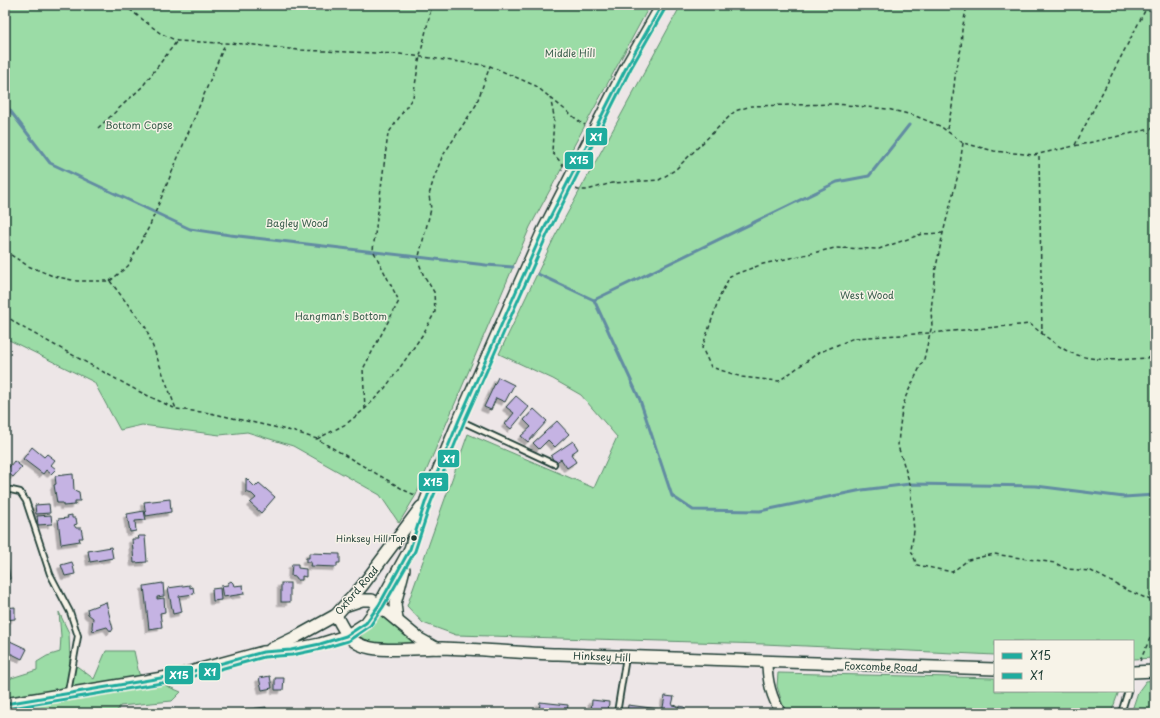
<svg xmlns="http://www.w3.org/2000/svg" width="1160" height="718" font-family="'Playpen Sans',sans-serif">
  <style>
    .green { fill: #9bdca6; stroke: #5d8c6d }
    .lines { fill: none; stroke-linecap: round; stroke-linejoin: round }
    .stream { stroke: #628ca2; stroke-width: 3 }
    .building { fill: #c5b3e3; stroke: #1f3d34; filter: url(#shadow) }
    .service-casing { stroke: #1f3d34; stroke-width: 8 }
    .minor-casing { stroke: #1f3d34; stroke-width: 12 }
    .tertiary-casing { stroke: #1f3d34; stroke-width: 14 }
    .path { stroke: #1f3d34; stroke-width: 1.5; stroke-dasharray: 4 3; stroke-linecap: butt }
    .service { stroke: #f7f3e8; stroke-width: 4.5 }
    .minor { stroke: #f7f3e8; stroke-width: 9 }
    .tertiary { stroke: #f7f3e8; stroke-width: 11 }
    .bus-1-casing { stroke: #f7f3e8; stroke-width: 6 }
    .bus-2-casing { stroke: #f7f3e8; stroke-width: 6 }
    .bus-1 { stroke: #1fac9e; stroke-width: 3 }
    .bus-2 { stroke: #1fac9e; stroke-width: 3 }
    .bus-dot { fill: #1f3d34; stroke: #f7f3e8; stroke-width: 1.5 }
    .labels { text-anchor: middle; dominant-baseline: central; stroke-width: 3; stroke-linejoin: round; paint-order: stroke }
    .bus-label { font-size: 9px; fill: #1f3d34; stroke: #f7f3e8; text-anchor: end }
    .park-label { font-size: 10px; fill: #385d4b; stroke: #f7f3e8 }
    .street-label { font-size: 10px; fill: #1f3d34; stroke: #f7f3e8 }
    .line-badge { stroke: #f7f3e8; stroke-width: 1.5 }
    .badge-label { font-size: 11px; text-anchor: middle; font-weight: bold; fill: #fff }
  </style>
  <defs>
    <filter id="shadow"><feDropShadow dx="-3.5" dy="3.5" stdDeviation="0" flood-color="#0004"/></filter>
  </defs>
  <rect width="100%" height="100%" fill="#ede6e7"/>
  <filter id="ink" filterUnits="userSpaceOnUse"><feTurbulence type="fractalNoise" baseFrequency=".025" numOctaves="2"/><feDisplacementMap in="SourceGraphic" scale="8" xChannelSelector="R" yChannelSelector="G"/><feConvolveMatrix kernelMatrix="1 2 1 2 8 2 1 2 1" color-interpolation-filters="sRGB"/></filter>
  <g filter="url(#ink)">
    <g class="green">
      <polygon points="5,5 650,5 530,227 416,495 399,523 380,495 293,446 247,432 220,435 142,425 120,430 94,382 5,338"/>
      <polygon points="681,5 1155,5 1155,658 1133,659 1133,641 995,641 995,655 764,644 456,635 423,623 407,606 468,434 594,488 617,437 581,395 553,379 499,354 555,236"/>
      <polygon points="59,612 69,633 70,661 94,679 106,651 134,651 139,674 181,692 172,701 120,706 116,713 47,713 31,708 5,710 5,680 37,670 37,662 47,656 60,652 61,636"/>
      <polygon points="382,614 413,639 413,644 376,644 360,637"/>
      <polygon points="778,673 995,678 995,691 1119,691 1111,713 785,713 777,686"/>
      <polygon points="1155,680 1155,713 1131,713 1138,692 1146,681"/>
    </g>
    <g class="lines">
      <g class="stream">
        <polyline points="5,104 50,163 190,229 230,235 486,265 513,267"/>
        <polyline points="538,274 594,300 837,182 869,176 909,125"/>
        <polyline points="594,300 640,400 672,496 693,510 760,511 862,490 910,484 1036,486 1124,497 1155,495"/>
      </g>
    </g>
    <g class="building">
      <polygon points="498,377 514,385 505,402 496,398 491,410 484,407"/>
      <polygon points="516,396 529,407 511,429 505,424 514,413 506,407"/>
      <polygon points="534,409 547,421 528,442 521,436 531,427 524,420"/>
      <polygon points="557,421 569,434 555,447 548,440 539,449 533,443"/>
      <polygon points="573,441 578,449 571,454 576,462 567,468 561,459 555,463 551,456"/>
      <polygon points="32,447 44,457 47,454 55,460 51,465 56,469 51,474 46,470 43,474 23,459"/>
      <polygon points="14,461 22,467 13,477 6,471"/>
      <polygon points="73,474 74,490 79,492 80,501 75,501 75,505 63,506 63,503 57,503 54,485 56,484 55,476"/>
      <polygon points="246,478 255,487 259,483 275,497 261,513 250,503 256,498 252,494 246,492"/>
      <polygon points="170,499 171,512 146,516 144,502"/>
      <polygon points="49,504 50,513 36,514 35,505"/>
      <polygon points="144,511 146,520 135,521 136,531 130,532 127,514"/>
      <polygon points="51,515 52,524 38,525 37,516"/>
      <polygon points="72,515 72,518 76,518 77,524 74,525 76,528 81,528 83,538 79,538 80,541 61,544 58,519 68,518 67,516"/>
      <polygon points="138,536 145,536 147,562 134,563 132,539 139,539"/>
      <polygon points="111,547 113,558 90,562 88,551"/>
      <polygon points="5,551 6,551 10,579 5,580"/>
      <polygon points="309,553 340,554 340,563 337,563 337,567 310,566 311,562 306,562 306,558 309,558"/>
      <polygon points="72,562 75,574 65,576 61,565"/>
      <polygon points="292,564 298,564 298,568 306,569 306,577 302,576 302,580 297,580 297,578 295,577 291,576"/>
      <polygon points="231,581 233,583 234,586 243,585 244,594 223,597 221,586 228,585 228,583"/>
      <polygon points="163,583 164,596 157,597 157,599 164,598 165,612 160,613 162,627 149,629 144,586"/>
      <rect x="281" y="583" width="9" height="19"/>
      <polygon points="190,585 190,588 193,587 194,594 179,596 182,612 173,614 168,588"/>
      <polygon points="220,588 221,600 213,601 212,589"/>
      <polygon points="106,602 113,629 111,632 107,627 93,631 92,627 93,618 88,614 87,609"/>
      <polygon points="15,607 15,619 5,620 5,608"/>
      <polygon points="5,624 10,641 27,649 22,659 12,654 5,654"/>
      <polygon points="270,676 272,688 262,690 259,678"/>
      <polygon points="275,678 284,678 283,690 275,690"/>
      <polygon points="665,696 674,697 672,705 677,706 676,713 662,713"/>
      <polygon points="592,700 609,702 608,713 591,712"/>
      <polygon points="540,702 568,705 567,713 539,713"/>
      <polygon points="628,705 659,709 658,713 627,713"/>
      <polygon points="679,706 685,707 684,713 678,713"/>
      <polygon points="266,707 266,709 257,710 257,713 241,713 241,710"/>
    </g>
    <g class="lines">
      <defs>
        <g id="service">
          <polyline points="459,420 554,464"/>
          <polyline points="5,490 11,490 20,492 26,501 50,574 70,612 78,636 68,692"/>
          <polyline points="617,713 626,657"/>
          <polyline points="1121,713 1128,691"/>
        </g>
        <path id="minor" d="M 767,662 C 767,681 771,697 781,713"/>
        <g id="tertiary">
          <polyline points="347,605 362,600 372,600 418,638 436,648"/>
          <path d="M 336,615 C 345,633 350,644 371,648 C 392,652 420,648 442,648 C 481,649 519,653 558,654 C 703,659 849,665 995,669"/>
          <polyline points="397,620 395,604 404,569"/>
          <polyline points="271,649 298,636 336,615 362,586 421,507"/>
          <polyline points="1133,672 1155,671"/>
          <polyline points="5,704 151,680 179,675 263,652 291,650 320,644 346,636 366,623 379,605 410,549 426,500 459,420 542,233 627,66 662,5"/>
        </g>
      </defs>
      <use href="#service" class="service-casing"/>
      <use href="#minor" class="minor-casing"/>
      <use href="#tertiary" class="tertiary-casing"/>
      <g class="path">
        <polyline points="124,5 160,33 177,41 246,44 298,50 400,54 490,66 536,86 580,122 585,125"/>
        <polyline points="550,97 554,116 552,152 563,165 562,170"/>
        <polyline points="98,128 142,87 177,41"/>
        <polyline points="947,129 952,107 956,67 961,49 962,30 967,5"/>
        <path d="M 963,143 L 959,171 L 943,233 L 935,272 L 931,311 L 932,326 L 930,333 L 1030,324 C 1040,332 1051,341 1062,348 C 1087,364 1126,360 1155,357"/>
        <polyline points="1075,145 1148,5"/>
        <polyline points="1039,156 1042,334"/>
        <polyline points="576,189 578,190 587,190 612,183 659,180 675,170 735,111 751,106 836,104 887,109 913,115 940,126 963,143 994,151 1034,155 1155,128"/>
        <polyline points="943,233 922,234 879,249 835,248 763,264 730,276 720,296 702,348 711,367 742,377 779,381 818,353 854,338 930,333 924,359 906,396 902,410 899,433 898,446 910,484 914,531 911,550 917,565 952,572 968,560 994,554 1021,558 1055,563 1067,569 1091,571 1127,590 1155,602"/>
        <polyline points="5,251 28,266 53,276 77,281 110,281 128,266 150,225 225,44"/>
        <polyline points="110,281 146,328 176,409"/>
        <polyline points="5,315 20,326 138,391 176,409 210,413 292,431 317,439 406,491 417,496"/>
        <polyline points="365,409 363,369 399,301 373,250 388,134 413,97 420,56 432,5"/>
        <polyline points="317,439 346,424 365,409 385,388 401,366 423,334 435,312 434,292 423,274 418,260 431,209 429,195 434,178 442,157 476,105 490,66"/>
        <polyline points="1140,661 1155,627"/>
      </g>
      <use href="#service" class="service"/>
      <use href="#minor" class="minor"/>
      <use href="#tertiary" class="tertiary"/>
      <defs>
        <polyline id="bus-1" points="5,704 179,675 263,652 291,650 320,644 346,636 366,623 379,605 410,549 426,500 459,420 542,233 627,66 662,5"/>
        <polyline id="bus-2" points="6,709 180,680 264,657 292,655 321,649 348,641 370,626 383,607 415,551 431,502 464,422 547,235 631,68 666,7"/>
      </defs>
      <use href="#bus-1" class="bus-1-casing"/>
      <use href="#bus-2" class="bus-2-casing"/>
      <use href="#bus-1" class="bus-1"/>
      <use href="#bus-2" class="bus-2"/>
    </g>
  </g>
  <circle class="bus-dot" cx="414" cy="538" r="3.5"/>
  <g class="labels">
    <g class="bus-label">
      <text x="406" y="538">Hinksey Hill Top</text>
    </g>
    <g class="park-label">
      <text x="570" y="52">Middle Hill</text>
      <text x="139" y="124">Bottom Copse</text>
      <text x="297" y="222">Bagley Wood</text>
      <text x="867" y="294">West Wood</text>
      <text x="341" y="315">Hangman's Bottom</text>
    </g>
    <g class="street-label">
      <text transform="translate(356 590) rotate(-49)">Oxford Road</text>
      <text transform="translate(602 656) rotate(2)">Hinksey Hill</text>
      <text transform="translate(881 666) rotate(2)">Foxcombe Road</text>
    </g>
  </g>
  <g class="line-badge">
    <rect x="585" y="127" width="23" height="19" rx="4" fill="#1fac9e"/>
    <rect x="564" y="151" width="30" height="19" rx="4" fill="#1fac9e"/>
    <rect x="437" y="449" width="23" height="19" rx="4" fill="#1fac9e"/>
    <rect x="418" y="472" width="31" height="20" rx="4" fill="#1fac9e"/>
    <rect x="198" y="662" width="23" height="19" rx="4" fill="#1fac9e"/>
    <rect x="164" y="665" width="30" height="20" rx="4" fill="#1fac9e"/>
  </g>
  <g class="badge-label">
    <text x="596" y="141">X1</text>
    <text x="579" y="164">X15</text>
    <text x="449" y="463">X1</text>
    <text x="433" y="486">X15</text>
    <text x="210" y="676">X1</text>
    <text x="179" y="679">X15</text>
  </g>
  <rect width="1160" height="718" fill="none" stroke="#f7f3e8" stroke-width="20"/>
  <rect x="10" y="10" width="1140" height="698" fill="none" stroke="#1f3d34" stroke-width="1.5" filter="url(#ink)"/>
  <rect x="994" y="640" width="140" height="52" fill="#f7f3e8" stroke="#a1aaa0"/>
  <rect x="1002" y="653" width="20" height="6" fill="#1fac9e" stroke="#a1aaa0"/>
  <text x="1030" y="660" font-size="12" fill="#1f3d34">X15</text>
  <rect x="1002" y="673" width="20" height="6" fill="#1fac9e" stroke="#a1aaa0"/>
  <text x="1030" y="680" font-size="12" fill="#1f3d34">X1</text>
</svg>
